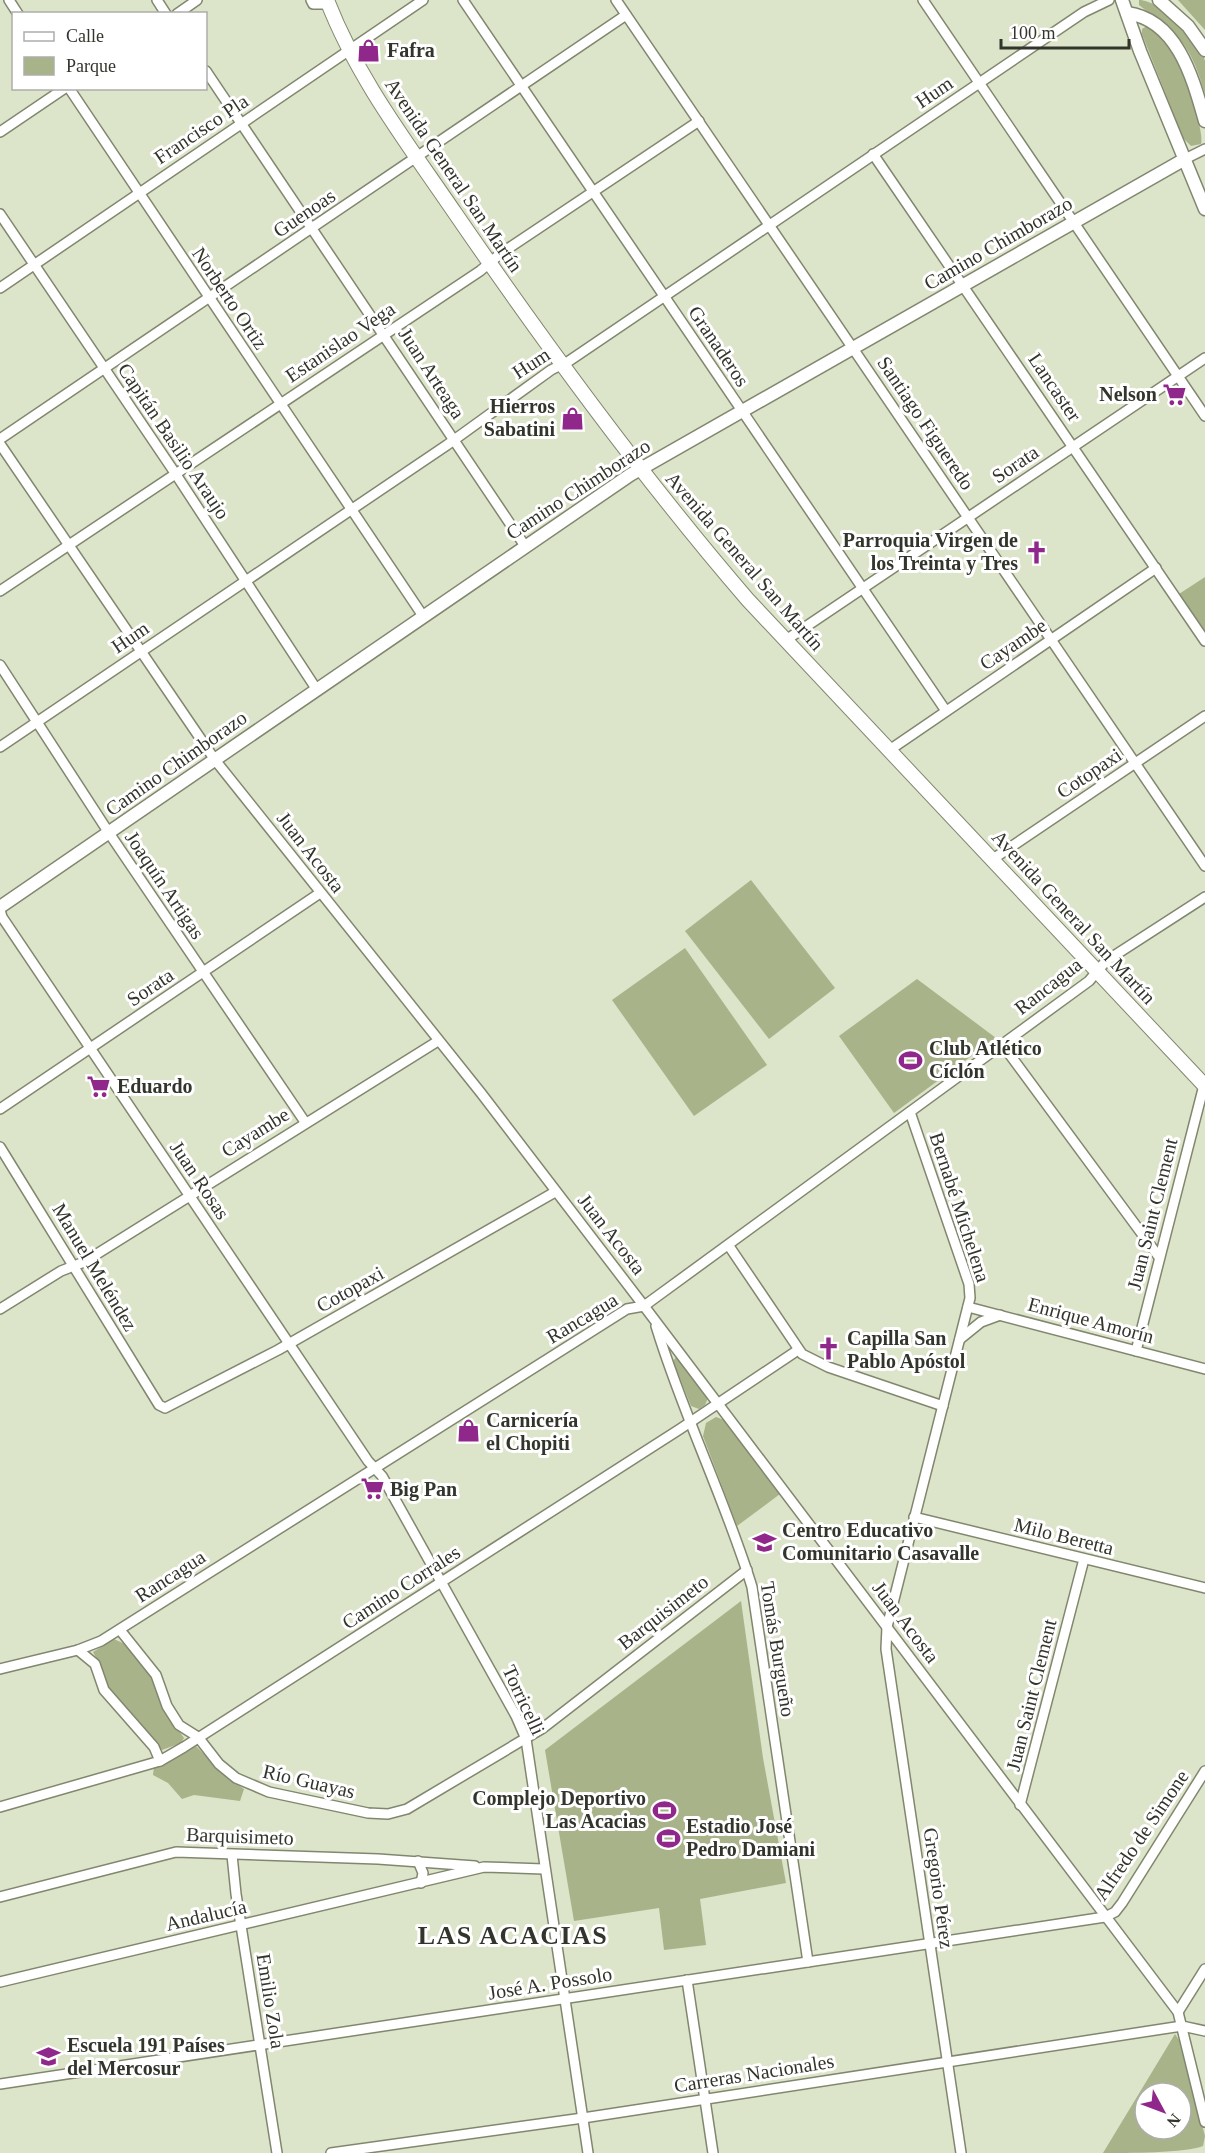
<svg xmlns="http://www.w3.org/2000/svg" width="1205" height="2153" font-family="'Times New Roman',serif">
  <style>
    .green { fill: #a8b389; fill-rule: evenodd }
    .lines { fill: none; stroke-linecap: round; stroke-linejoin: round }
    .minor-casing { stroke: #81876f; stroke-width: 12 }
    .tertiary-casing { stroke: #81876f; stroke-width: 15 }
    .secondary-casing { stroke: #81876f; stroke-width: 16 }
    .minor { stroke: #fff; stroke-width: 9 }
    .tertiary { stroke: #fff; stroke-width: 12 }
    .secondary { stroke: #fff; stroke-width: 14 }
    .labels { text-anchor: middle; dominant-baseline: central; stroke-width: 6; stroke-linejoin: round; paint-order: stroke }
    .poi-label { font-size: 20px; font-weight: bold; fill: #32352b; stroke: #fff; text-anchor: start }
    .street-label { font-size: 20px; fill: #32352b; stroke: #fff }
    .district-label { font-size: 26px; font-weight: bold; letter-spacing: 1.5px; fill: #32352b; stroke: #fff }
  </style>
  <rect width="100%" height="100%" fill="#dce4c9"/>
  <g class="green">
    <path d="M 1139,0 C 1160,0 1201,40 1205,61 C 1205,71 1205,84 1205,94 C 1190,42 1180,37 1139,5 Z"/>
    <polygon points="1178,0 1205,0 1205,30"/>
    <path d="M 1147,26 C 1155,29 1165,36 1170,43 C 1180,58 1205,131 1201,144 L 1191,146 L 1183,138 L 1142,34 L 1142,29 Z"/>
    <polygon points="1205,577 1205,632 1179,594"/>
    <polygon points="751,880 835,988 769,1039 685,931"/>
    <polygon points="685,948 767,1065 694,1116 612,1000"/>
    <polygon points="917,979 996,1038 894,1113 839,1036"/>
    <polygon points="677,1356 708,1398 705,1405 699,1409 691,1406 673,1361"/>
    <polygon points="716,1417 727,1421 780,1494 737,1526 703,1436 706,1423"/>
    <polygon points="741,1601 763,1758 786,1883 700,1899 706,1945 664,1950 659,1908 574,1921 545,1750"/>
    <polygon points="114,1639 129,1646 155,1683 162,1707 184,1738 181,1743 162,1750 108,1687 103,1671 93,1652"/>
    <polygon points="196,1746 224,1775 244,1789 240,1801 194,1795 182,1799 168,1783 153,1775 154,1766"/>
    <path d="M 1175,2034 L 1179,2040 L 1205,2136 L 1203,2146 C 1187,2153 1125,2153 1103,2153 ZM 1145,2093 L 1181,2093 L 1181,2129 L 1145,2129 Z"/>
  </g>
  <g class="lines">
    <defs>
      <g id="minor">
        <polyline points="9,0 18,14"/>
        <polyline points="157,0 166,14"/>
        <polyline points="311,0 313,4 329,4"/>
        <polyline points="463,0 946,711"/>
        <polyline points="616,0 1205,866"/>
        <polyline points="923,0 1205,416"/>
        <polyline points="177,14 197,0"/>
        <polyline points="206,71 525,546"/>
        <polyline points="69,88 423,616"/>
        <polyline points="0,132 65,88"/>
        <polyline points="873,154 1205,641"/>
        <polyline points="1185,159 1205,149"/>
        <polyline points="0,214 175,473 317,690"/>
        <polyline points="0,288 423,0"/>
        <polyline points="0,439 626,15"/>
        <polyline points="0,444 215,760 481,1093 644,1306 1178,2012 1205,2122"/>
        <polyline points="0,591 480,271 500,254 699,121"/>
        <polyline points="786,640 1205,358"/>
        <polyline points="0,665 109,833 305,1122"/>
        <polyline points="0,747 447,445 551,370 569,361 1084,12 1109,0"/>
        <polyline points="891,749 1156,568"/>
        <polyline points="993,859 1205,716"/>
        <polyline points="0,910 2,917 368,1461 382,1476 516,1716 526,1739 588,2153"/>
        <polyline points="1002,1044 1159,1257"/>
        <polyline points="0,1109 320,893"/>
        <polyline points="910,1112 969,1284 970,1298 887,1627 886,1649 961,2153"/>
        <polyline points="0,1147 159,1405 165,1408 278,1350 555,1192"/>
        <polyline points="729,1246 802,1354 828,1367 943,1406"/>
        <polyline points="968,1307 1205,1369"/>
        <polyline points="0,1309 61,1271 84,1262 438,1041"/>
        <path d="M 656,1326 C 683,1415 725,1499 752,1587 L 808,1962"/>
        <polyline points="960,1339 981,1322 1000,1315"/>
        <polyline points="1136,1351 1204,1085"/>
        <polyline points="914,1517 1205,1588"/>
        <polyline points="120,1630 156,1675 167,1706 179,1725 198,1737 219,1764 236,1778 269,1792 368,1813 388,1814 407,1809 543,1728 747,1570"/>
        <polyline points="78,1650 95,1664 104,1690 154,1747 160,1761"/>
        <polyline points="0,1669 78,1650 101,1641 627,1309 644,1306 1089,981 1106,961 1205,897"/>
        <polyline points="1020,1805 1084,1559"/>
        <polyline points="0,1807 160,1761 184,1747 680,1429 798,1350"/>
        <polyline points="232,1855 236,1894 277,2153"/>
        <polyline points="418,1861 423,1873 421,1883"/>
        <polyline points="0,1897 176,1852 378,1859 475,1866"/>
        <polyline points="687,1980 713,2153"/>
        <polyline points="0,1982 484,1867 544,1869"/>
        <polyline points="1178,2012 1205,1969"/>
        <polyline points="0,2084 1105,1917 1115,1912 1122,1903 1205,1771"/>
        <polyline points="331,2153 583,2118 1182,2026 1205,2031"/>
      </g>
      <g id="tertiary">
        <polyline points="1122,0 1140,51 1205,209"/>
        <polyline points="1159,0 1188,26 1205,50"/>
        <path d="M 1127,13 C 1178,20 1193,79 1205,121"/>
        <polyline points="0,907 630,475 1185,159"/>
      </g>
      <path id="secondary" d="M 327,0 C 357,78 408,144 455,213 C 547,347 642,477 748,600 L 1205,1086"/>
    </defs>
    <use href="#minor" class="minor-casing"/>
    <use href="#tertiary" class="tertiary-casing"/>
    <use href="#secondary" class="secondary-casing"/>
    <use href="#minor" class="minor"/>
    <use href="#tertiary" class="tertiary"/>
    <use href="#secondary" class="secondary"/>
  </g>
  <defs>
    <symbol id="shop-bare" viewBox="-9 -9 18 18"><path d="M-5-2.5h2.3a2.7 3.5 0 0 1 5.4 0H5L5.5 6h-11ZM-1.5-2.5h3a1.5 2.3 0 0 0-3 0Z" fill="#90278b" stroke="#fff" stroke-width="2.5" paint-order="stroke"/></symbol>
    <symbol id="supermarket-bare" viewBox="-9 -9 18 18"><path d="M-6-5.5h2.5l.6 2H6L4.5 2H-2.5L-4.4-4H-6ZM-1.5 3.2a1.3 1.3 0 1 0 .1 0ZM3 3.2a1.3 1.3 0 1 0 .1 0Z" fill="#90278b" stroke="#fff" stroke-width="2.5" paint-order="stroke"/></symbol>
    <symbol id="church-bare" viewBox="-9 -9 18 18"><path d="M-1.2-6h2.4v3.5h3.3v2.4h-3.3V6h-2.4V-.1h-3.3v-2.4h3.3Z" fill="#90278b" stroke="#fff" stroke-width="2.5" paint-order="stroke"/></symbol>
    <symbol id="stadium-bare" viewBox="-9 -9 18 18"><path d="M0-5a6.5 5 0 1 0 0 10a6.5 5 0 1 0 0-10ZM-3.5-1.8h7v3.6h-7Z" fill="#90278b" stroke="#fff" stroke-width="2.5" paint-order="stroke"/></symbol>
    <symbol id="school-bare" viewBox="-9 -9 18 18"><path d="M0-5L7-2L0 1L-7-2ZM-4 1L0 2.5L4 1V4Q0 6-4 4Z" fill="#90278b" stroke="#fff" stroke-width="2.5" paint-order="stroke"/></symbol>
  </defs>
  <g fill-rule="evenodd">
    <use href="#shop-bare" x="352" y="34" width="33" height="33"/>
    <use href="#supermarket-bare" x="1158" y="378" width="33" height="33"/>
    <use href="#shop-bare" x="556" y="402" width="33" height="33"/>
    <use href="#church-bare" x="1020" y="536" width="33" height="33"/>
    <use href="#stadium-bare" x="894" y="1044" width="33" height="33"/>
    <use href="#supermarket-bare" x="82" y="1070" width="33" height="33"/>
    <use href="#church-bare" x="812" y="1332" width="33" height="33"/>
    <use href="#shop-bare" x="452" y="1414" width="33" height="33"/>
    <use href="#supermarket-bare" x="356" y="1472" width="33" height="33"/>
    <use href="#school-bare" x="748" y="1526" width="33" height="33"/>
    <use href="#stadium-bare" x="648" y="1794" width="33" height="33"/>
    <use href="#stadium-bare" x="652" y="1822" width="33" height="33"/>
    <use href="#school-bare" x="32" y="2040" width="33" height="33"/>
  </g>
  <g class="labels">
    <g class="poi-label">
      <text x="387" y="50">Fafra</text>
      <text x="1157" y="394" text-anchor="end">Nelson</text>
      <text x="555" y="406" text-anchor="end">Hierros<tspan x="555" dy="23">Sabatini</tspan></text>
      <text x="1018" y="540" text-anchor="end">Parroquia Virgen de<tspan x="1018" dy="23">los Treinta y Tres</tspan></text>
      <text x="929" y="1048">Club Atlético<tspan x="929" dy="23">Cíclón</tspan></text>
      <text x="117" y="1086">Eduardo</text>
      <text x="847" y="1338">Capilla San<tspan x="847" dy="23">Pablo Apóstol</tspan></text>
      <text x="486" y="1420">Carnicería<tspan x="486" dy="23">el Chopiti</tspan></text>
      <text x="390" y="1489">Big Pan</text>
      <text x="782" y="1530">Centro Educativo<tspan x="782" dy="23">Comunitario Casavalle</tspan></text>
      <text x="646" y="1798" text-anchor="end">Complejo Deportivo<tspan x="646" dy="23">Las Acacias</tspan></text>
      <text x="686" y="1826">Estadio José<tspan x="686" dy="23">Pedro Damiani</tspan></text>
      <text x="67" y="2045">Escuela 191 Países<tspan x="67" dy="23">del Mercosur</tspan></text>
    </g>
    <g class="street-label">
      <text transform="translate(934 92) rotate(-34)">Hum</text>
      <text transform="translate(201 129) rotate(-34)">Francisco Pla</text>
      <text transform="translate(454 175) rotate(56)">Avenida General San Martín</text>
      <text transform="translate(304 213) rotate(-34)">Guenoas</text>
      <text transform="translate(998 243) rotate(-30)">Camino Chimborazo</text>
      <text transform="translate(230 298) rotate(56)">Norberto Ortiz</text>
      <text transform="translate(340 342) rotate(-34)">Estanislao Vega</text>
      <text transform="translate(719 346) rotate(56)">Granaderos</text>
      <text transform="translate(531 363) rotate(-33)">Hum</text>
      <text transform="translate(432 373) rotate(57)">Juan Arteaga</text>
      <text transform="translate(1055 387) rotate(56)">Lancaster</text>
      <text transform="translate(926 423) rotate(56)">Santiago Figueredo</text>
      <text transform="translate(174 441) rotate(56)">Capitán Basilio Araujo</text>
      <text transform="translate(1015 464) rotate(-34)">Sorata</text>
      <text transform="translate(578 489) rotate(-33)">Camino Chimborazo</text>
      <text transform="translate(745 561) rotate(49)">Avenida General San Martín</text>
      <text transform="translate(130 637) rotate(-34)">Hum</text>
      <text transform="translate(1013 644) rotate(-34)">Cayambe</text>
      <text transform="translate(176 763) rotate(-35)">Camino Chimborazo</text>
      <text transform="translate(1089 773) rotate(-34)">Cotopaxi</text>
      <text transform="translate(311 852) rotate(52)">Juan Acosta</text>
      <text transform="translate(165 885) rotate(56)">Joaquín Artigas</text>
      <text transform="translate(1074 917) rotate(47)">Avenida General San Martín</text>
      <text transform="translate(1048 986) rotate(-38)">Rancagua</text>
      <text transform="translate(150 987) rotate(-34)">Sorata</text>
      <text transform="translate(255 1132) rotate(-32)">Cayambe</text>
      <text transform="translate(200 1180) rotate(56)">Juan Rosas</text>
      <text transform="translate(960 1207) rotate(72)">Bernabé Michelena</text>
      <text transform="translate(1152 1214) rotate(-76)">Juan Saint Clement</text>
      <text transform="translate(612 1234) rotate(52)">Juan Acosta</text>
      <text transform="translate(95 1267) rotate(59)">Manuel Meléndez</text>
      <text transform="translate(350 1289) rotate(-29)">Cotopaxi</text>
      <text transform="translate(582 1318) rotate(-31)">Rancagua</text>
      <text transform="translate(1091 1320) rotate(15)">Enrique Amorín</text>
      <text transform="translate(1064 1536) rotate(14)">Milo Beretta</text>
      <text transform="translate(170 1576) rotate(-33)">Rancagua</text>
      <text transform="translate(401 1587) rotate(-33)">Camino Corrales</text>
      <text transform="translate(663 1612) rotate(-38)">Barquisimeto</text>
      <text transform="translate(906 1622) rotate(53)">Juan Acosta</text>
      <text transform="translate(778 1649) rotate(81)">Tomás Burgueño</text>
      <text transform="translate(1031 1695) rotate(-76)">Juan Saint Clement</text>
      <text transform="translate(524 1700) rotate(65)">Torricelli</text>
      <text transform="translate(309 1781) rotate(13)">Río Guayas</text>
      <text transform="translate(1141 1835) rotate(-56)">Alfredo de Simone</text>
      <text transform="translate(240 1836) rotate(2)">Barquisimeto</text>
      <text transform="translate(939 1888) rotate(82)">Gregorio Pérez</text>
      <text transform="translate(206 1915) rotate(-13)">Andalucía</text>
      <text transform="translate(550 1983) rotate(-9)">José A. Possolo</text>
      <text transform="translate(271 2001) rotate(81)">Emilio Zola</text>
      <text transform="translate(754 2073) rotate(-9)">Carreras Nacionales</text>
    </g>
    <g class="district-label">
      <text x="513" y="1935">LAS ACACIAS</text>
    </g>
  </g>
  <rect x="12" y="12" width="195" height="78" fill="#ffffff" stroke="#adaeaa" stroke-width="1.5"/>
  <rect x="24" y="32" width="30" height="9" fill="#ffffff" stroke="#adaeaa" stroke-width="1.5"/>
  <text x="66" y="42" font-size="18" fill="#32352b">Calle</text>
  <rect x="24" y="57" width="30" height="18" fill="#a8b389" stroke="#adaeaa" stroke-width="1.5"/>
  <text x="66" y="72" font-size="18" fill="#32352b">Parque</text>
  <g transform="translate(1163 2111) rotate(131)"><circle r="28" fill="#ffffff" stroke="#adaeaa" stroke-width="1.5"/>
  <path d="M0-4.5L10 22L0 15L-10 22Z" fill="#90278b"/>
  <text y="-9" font-size="16" font-weight="bold" text-anchor="middle" fill="#32352b">N</text>
  </g>
  <path d="M1001 39v9h128v-9" fill="none" stroke="#32352b" stroke-width="3"/>
  <text x="1010" y="39" font-size="18" fill="#32352b" stroke="#ffffff" stroke-width="4.5" paint-order="stroke">100 m</text>
</svg>
